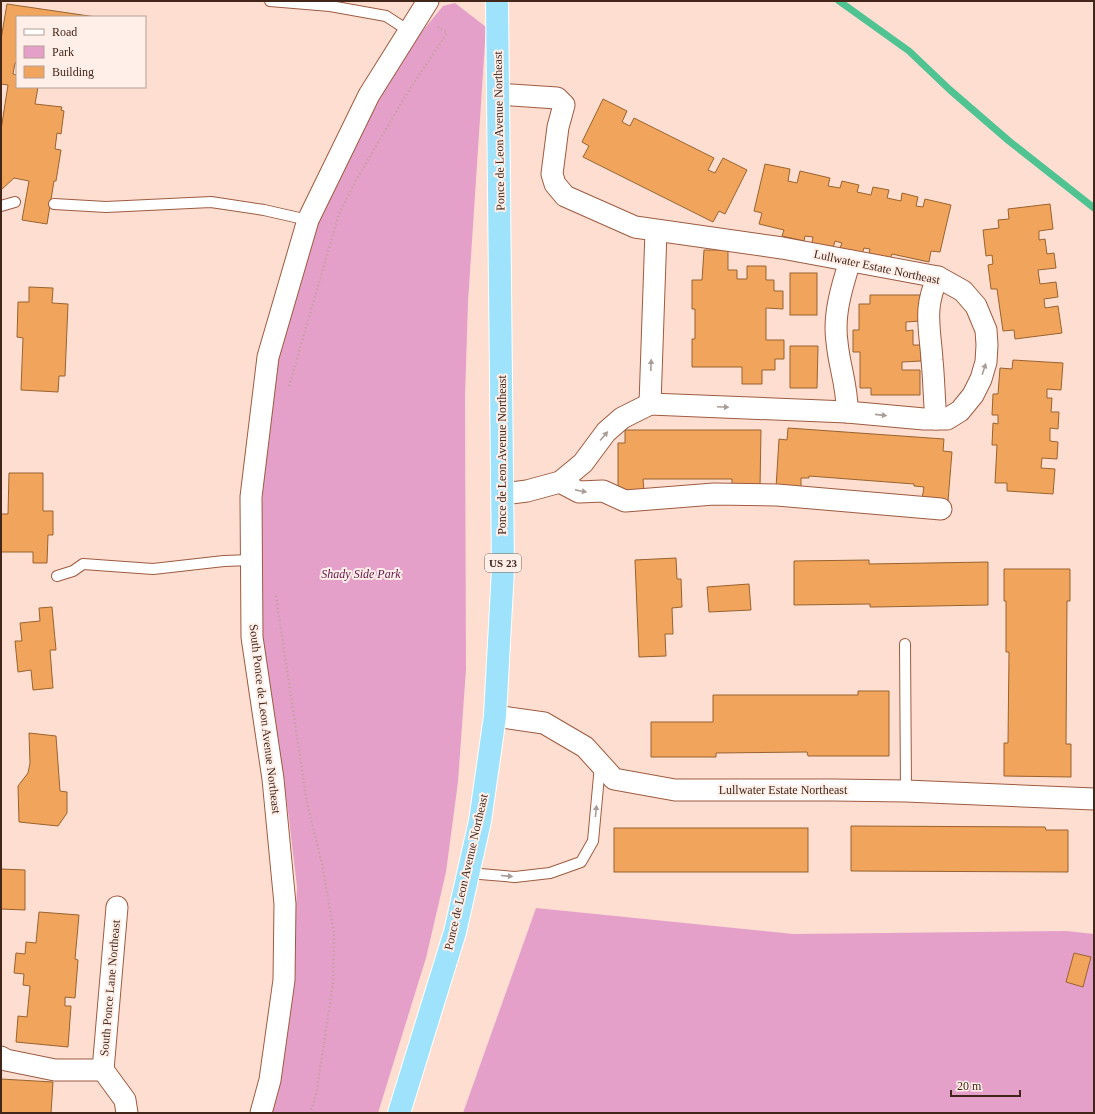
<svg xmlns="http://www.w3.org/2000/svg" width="1095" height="1114" font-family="Georgia,serif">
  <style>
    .green { fill: #e5a0ca }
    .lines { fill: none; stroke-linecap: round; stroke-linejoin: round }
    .stream { stroke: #50c393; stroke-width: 7 }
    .building { fill: #f0a45c; stroke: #99632f }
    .service-casing { stroke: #9e5b40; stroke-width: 12 }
    .minor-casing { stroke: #9e5b40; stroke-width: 23 }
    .trunk-casing { stroke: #fff; stroke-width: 24 }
    .path { stroke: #bd9f92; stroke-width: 2.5; stroke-dasharray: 1 3; stroke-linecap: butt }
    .service { stroke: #fff; stroke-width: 10 }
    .minor { stroke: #fff; stroke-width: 21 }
    .trunk { stroke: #9ee3fb; stroke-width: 22 }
    .oneway { fill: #aa9d98 }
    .labels { text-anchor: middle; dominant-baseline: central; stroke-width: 4; stroke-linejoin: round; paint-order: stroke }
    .shield { fill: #ffefe8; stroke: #7b6258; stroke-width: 1 }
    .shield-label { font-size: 11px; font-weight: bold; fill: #43261a }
    .street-label { font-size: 12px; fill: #43261a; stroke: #ffefe8 }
    .park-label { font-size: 12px; font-style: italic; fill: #601249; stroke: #ffefe8 }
  </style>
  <rect width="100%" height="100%" fill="#fdded1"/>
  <g class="green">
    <polygon points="455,3 486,27 468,302 465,397 466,669 458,782 446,872 426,958 378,1113 271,1113 292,993 297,887 288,811 261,638 257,573 263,490 279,350 318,214 376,87 443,6"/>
    <polygon points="536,908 793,934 1066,931 1094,934 1094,1113 463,1113"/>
  </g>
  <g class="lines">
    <polyline class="stream" points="839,1 909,51 950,90 1009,141 1094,208"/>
  </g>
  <g class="building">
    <polygon points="7,4 96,17 17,17 17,63 15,63 13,74 17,75 17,87 38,87 35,104 62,107 61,110 64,111 61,134 57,133 55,149 61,150 56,181 54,181 47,224 22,220 29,181 14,178 1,190 1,130 8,85 1,84 1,39"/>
    <polygon points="603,99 627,111 622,122 630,126 634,118 714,158 708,170 715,173 723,158 747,170 725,214 719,211 713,222 583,157 589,146 582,142"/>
    <polygon points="765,164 790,169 788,181 797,183 800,171 830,178 828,186 840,188 842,181 859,185 857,192 871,195 873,187 889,190 887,198 901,201 902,193 918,197 916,206 923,207 925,199 951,205 940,252 931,251 929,262 892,254 890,259 869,254 870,249 864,248 862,254 840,248 842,243 835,241 833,248 812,243 813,237 805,236 804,241 782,236 784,230 759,224 762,213 754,211"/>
    <polygon points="1050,204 1053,229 1039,231 1039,240 1045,239 1047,254 1054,253 1056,268 1038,270 1040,284 1056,282 1058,297 1044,299 1045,308 1058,306 1062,333 1015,339 1014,330 1003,331 997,289 991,289 988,265 993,264 992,255 986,256 983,230 999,228 998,220 1009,219 1008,209"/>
    <polygon points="704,250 728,250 728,270 737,270 737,279 747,279 747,266 766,266 766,280 774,280 774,291 783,291 783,309 766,308 766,340 784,340 784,359 775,359 775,370 762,370 762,384 742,384 742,367 692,367 692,339 695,339 695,309 692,309 692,280 702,280"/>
    <rect x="790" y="273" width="27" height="42"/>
    <polygon points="29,287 53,288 52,303 68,304 65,376 59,376 58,392 21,390 23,338 17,337 18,302 29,302"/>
    <polygon points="870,295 920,295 920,321 906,322 906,331 913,330 913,345 921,345 921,361 902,362 902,370 920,370 920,395 871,395 871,388 860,388 860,352 853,352 853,330 859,330 859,304 870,304"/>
    <polygon points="790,346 818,346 817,388 790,388"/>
    <polygon points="1013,360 1063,363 1061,390 1047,389 1047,398 1052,398 1051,412 1059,412 1058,429 1050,428 1050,441 1058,442 1057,459 1042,458 1041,468 1055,469 1053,494 1007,491 1007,483 995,483 997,445 992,445 993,423 998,424 998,415 992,415 993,394 998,394 1000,368 1012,369"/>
    <polygon points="788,428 944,439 943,451 952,452 948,501 922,499 924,487 914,486 914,484 809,476 809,478 801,478 801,490 776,488 779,439 787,440"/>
    <polygon points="625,430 761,430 760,488 732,488 732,479 643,479 644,491 618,491 618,443 625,443"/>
    <polygon points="9,473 43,473 43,511 53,511 53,535 48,535 47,563 33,563 33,552 1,552 1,514 8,514"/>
    <polygon points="676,558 677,579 681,579 682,607 672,608 673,634 665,634 666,656 639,657 635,560"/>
    <polygon points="869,560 869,564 988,562 988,605 875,607 870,607 870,604 794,605 794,561"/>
    <polygon points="1004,569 1070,569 1070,601 1067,601 1066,744 1071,744 1071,777 1004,776 1004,743 1008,743 1009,652 1006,652 1006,601 1004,601"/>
    <polygon points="749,584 751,610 709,612 707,587"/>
    <polygon points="52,607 56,650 50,650 53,688 33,690 31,670 18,672 15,641 22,641 20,623 40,621 39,608"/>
    <polygon points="858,691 889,691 889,756 808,756 807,752 716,753 716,757 651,757 651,722 713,722 713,695 858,695"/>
    <polygon points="29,733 56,736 60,791 67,792 67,813 58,826 19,822 18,786 28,773 30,763"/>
    <polygon points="851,826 1045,827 1046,830 1068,830 1068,872 851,871"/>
    <rect x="614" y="828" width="194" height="44"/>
    <polygon points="1,869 25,870 25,910 1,909"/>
    <polygon points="39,912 79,915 75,959 78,960 75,998 65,997 65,1006 71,1006 68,1047 16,1042 18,1016 27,1017 30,986 23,985 24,974 14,973 16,953 25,954 26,942 36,943"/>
    <polygon points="1074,953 1091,957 1083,987 1066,982"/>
    <polygon points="1,1079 53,1082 51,1113 1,1113"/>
  </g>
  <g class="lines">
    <defs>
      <g id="service">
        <polyline points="270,1 330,6 386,16 409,31"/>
        <polyline points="54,204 106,207 211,202 264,210 308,220"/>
        <polyline points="1,206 15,202"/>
        <polyline points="57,576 73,571 83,564 153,569 224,561 251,560"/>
        <polyline points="905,644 906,791"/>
        <polyline points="468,873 515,877 550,873 581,862 593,841 600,765"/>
      </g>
      <g id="minor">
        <polyline points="498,94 557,98 564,105 558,127 552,174 555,184 565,196 635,227 782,248 938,277 963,291 976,306 986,330 987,345 986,362 981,379 973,395 960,411 947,419 924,419 847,412 650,404 622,418 606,432 583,463 560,482 527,491 503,494"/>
        <polyline points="650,404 656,231"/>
        <path d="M 847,412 C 848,388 839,366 837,342 C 833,315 842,286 850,261"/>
        <path d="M 936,419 C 934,399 934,379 932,360 C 930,328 923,308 938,277"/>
        <polyline points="560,482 579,492 603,491 625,501 714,494 777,495 941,509"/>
        <polyline points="495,716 544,723 585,747 614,779 675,790 833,790 906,791 1094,799"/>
        <polyline points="1,1057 6,1060 55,1070 103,1070 125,1100 127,1113"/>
        <polyline points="103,1070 117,907"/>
        <polyline points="261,1113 270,1080 284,980 285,904 273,779 252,637 251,497 268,357 308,220 369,95 428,1"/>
      </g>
      <polyline id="trunk" points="399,1113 455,932 480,821 495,716 503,569 497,1"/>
    </defs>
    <use href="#service" class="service-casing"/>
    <use href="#minor" class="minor-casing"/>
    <use href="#trunk" class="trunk-casing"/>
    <g class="path">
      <polyline points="289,386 339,214 355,182 406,95 447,33 438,27"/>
      <polyline points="276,596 307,803 322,864 334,933 333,983 316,1096 310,1113"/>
    </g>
    <use href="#service" class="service"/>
    <use href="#minor" class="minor"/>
    <use href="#trunk" class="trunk"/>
  </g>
  <defs><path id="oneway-solid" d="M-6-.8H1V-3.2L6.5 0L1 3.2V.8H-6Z"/></defs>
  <g class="oneway">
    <use href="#oneway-solid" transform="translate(651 365) rotate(-88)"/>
    <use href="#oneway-solid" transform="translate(984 369) rotate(-72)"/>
    <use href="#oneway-solid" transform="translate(723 407) rotate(2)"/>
    <use href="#oneway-solid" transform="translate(881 415) rotate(6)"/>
    <use href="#oneway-solid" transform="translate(604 436) rotate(-50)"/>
    <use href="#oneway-solid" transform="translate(581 491) rotate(11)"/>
    <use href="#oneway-solid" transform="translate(596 811) rotate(-84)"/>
    <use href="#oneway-solid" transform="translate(507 876) rotate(5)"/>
  </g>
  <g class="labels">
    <rect class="shield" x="485" y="554" width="36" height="18" rx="3"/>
    <g class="shield-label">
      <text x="503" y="563">US 23</text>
    </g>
    <g class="street-label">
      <text transform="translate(499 131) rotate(-91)">Ponce de Leon Avenue Northeast</text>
      <text transform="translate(877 267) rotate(12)">Lullwater Estate Northeast</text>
      <text transform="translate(502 455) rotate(-90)">Ponce de Leon Avenue Northeast</text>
      <text transform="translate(265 719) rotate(83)">South Ponce de Leon Avenue Northeast</text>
      <text x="783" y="790">Lullwater Estate Northeast</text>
      <text transform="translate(466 872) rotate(-77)">Ponce de Leon Avenue Northeast</text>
      <text transform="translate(110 988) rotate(-85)">South Ponce Lane Northeast</text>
    </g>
    <g class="park-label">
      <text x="361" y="574">Shady Side Park</text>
    </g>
  </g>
  <rect width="1095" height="1114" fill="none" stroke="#43261a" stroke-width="4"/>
  <rect x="16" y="16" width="130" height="72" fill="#ffefe8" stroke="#b49f96"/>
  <rect x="24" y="29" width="20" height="6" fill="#ffffff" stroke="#b49f96"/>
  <text x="52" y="36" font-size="12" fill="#43261a">Road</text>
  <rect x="24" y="46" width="20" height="12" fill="#e5a0ca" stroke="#b49f96"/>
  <text x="52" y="56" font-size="12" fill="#43261a">Park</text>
  <rect x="24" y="66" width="20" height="12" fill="#f0a45c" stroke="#b49f96"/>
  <text x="52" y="76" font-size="12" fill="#43261a">Building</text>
  <path d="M951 1090v6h69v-6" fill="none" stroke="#43261a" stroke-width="2"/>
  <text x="957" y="1090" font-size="12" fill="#43261a" stroke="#ffefe8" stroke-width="3" paint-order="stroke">20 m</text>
</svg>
